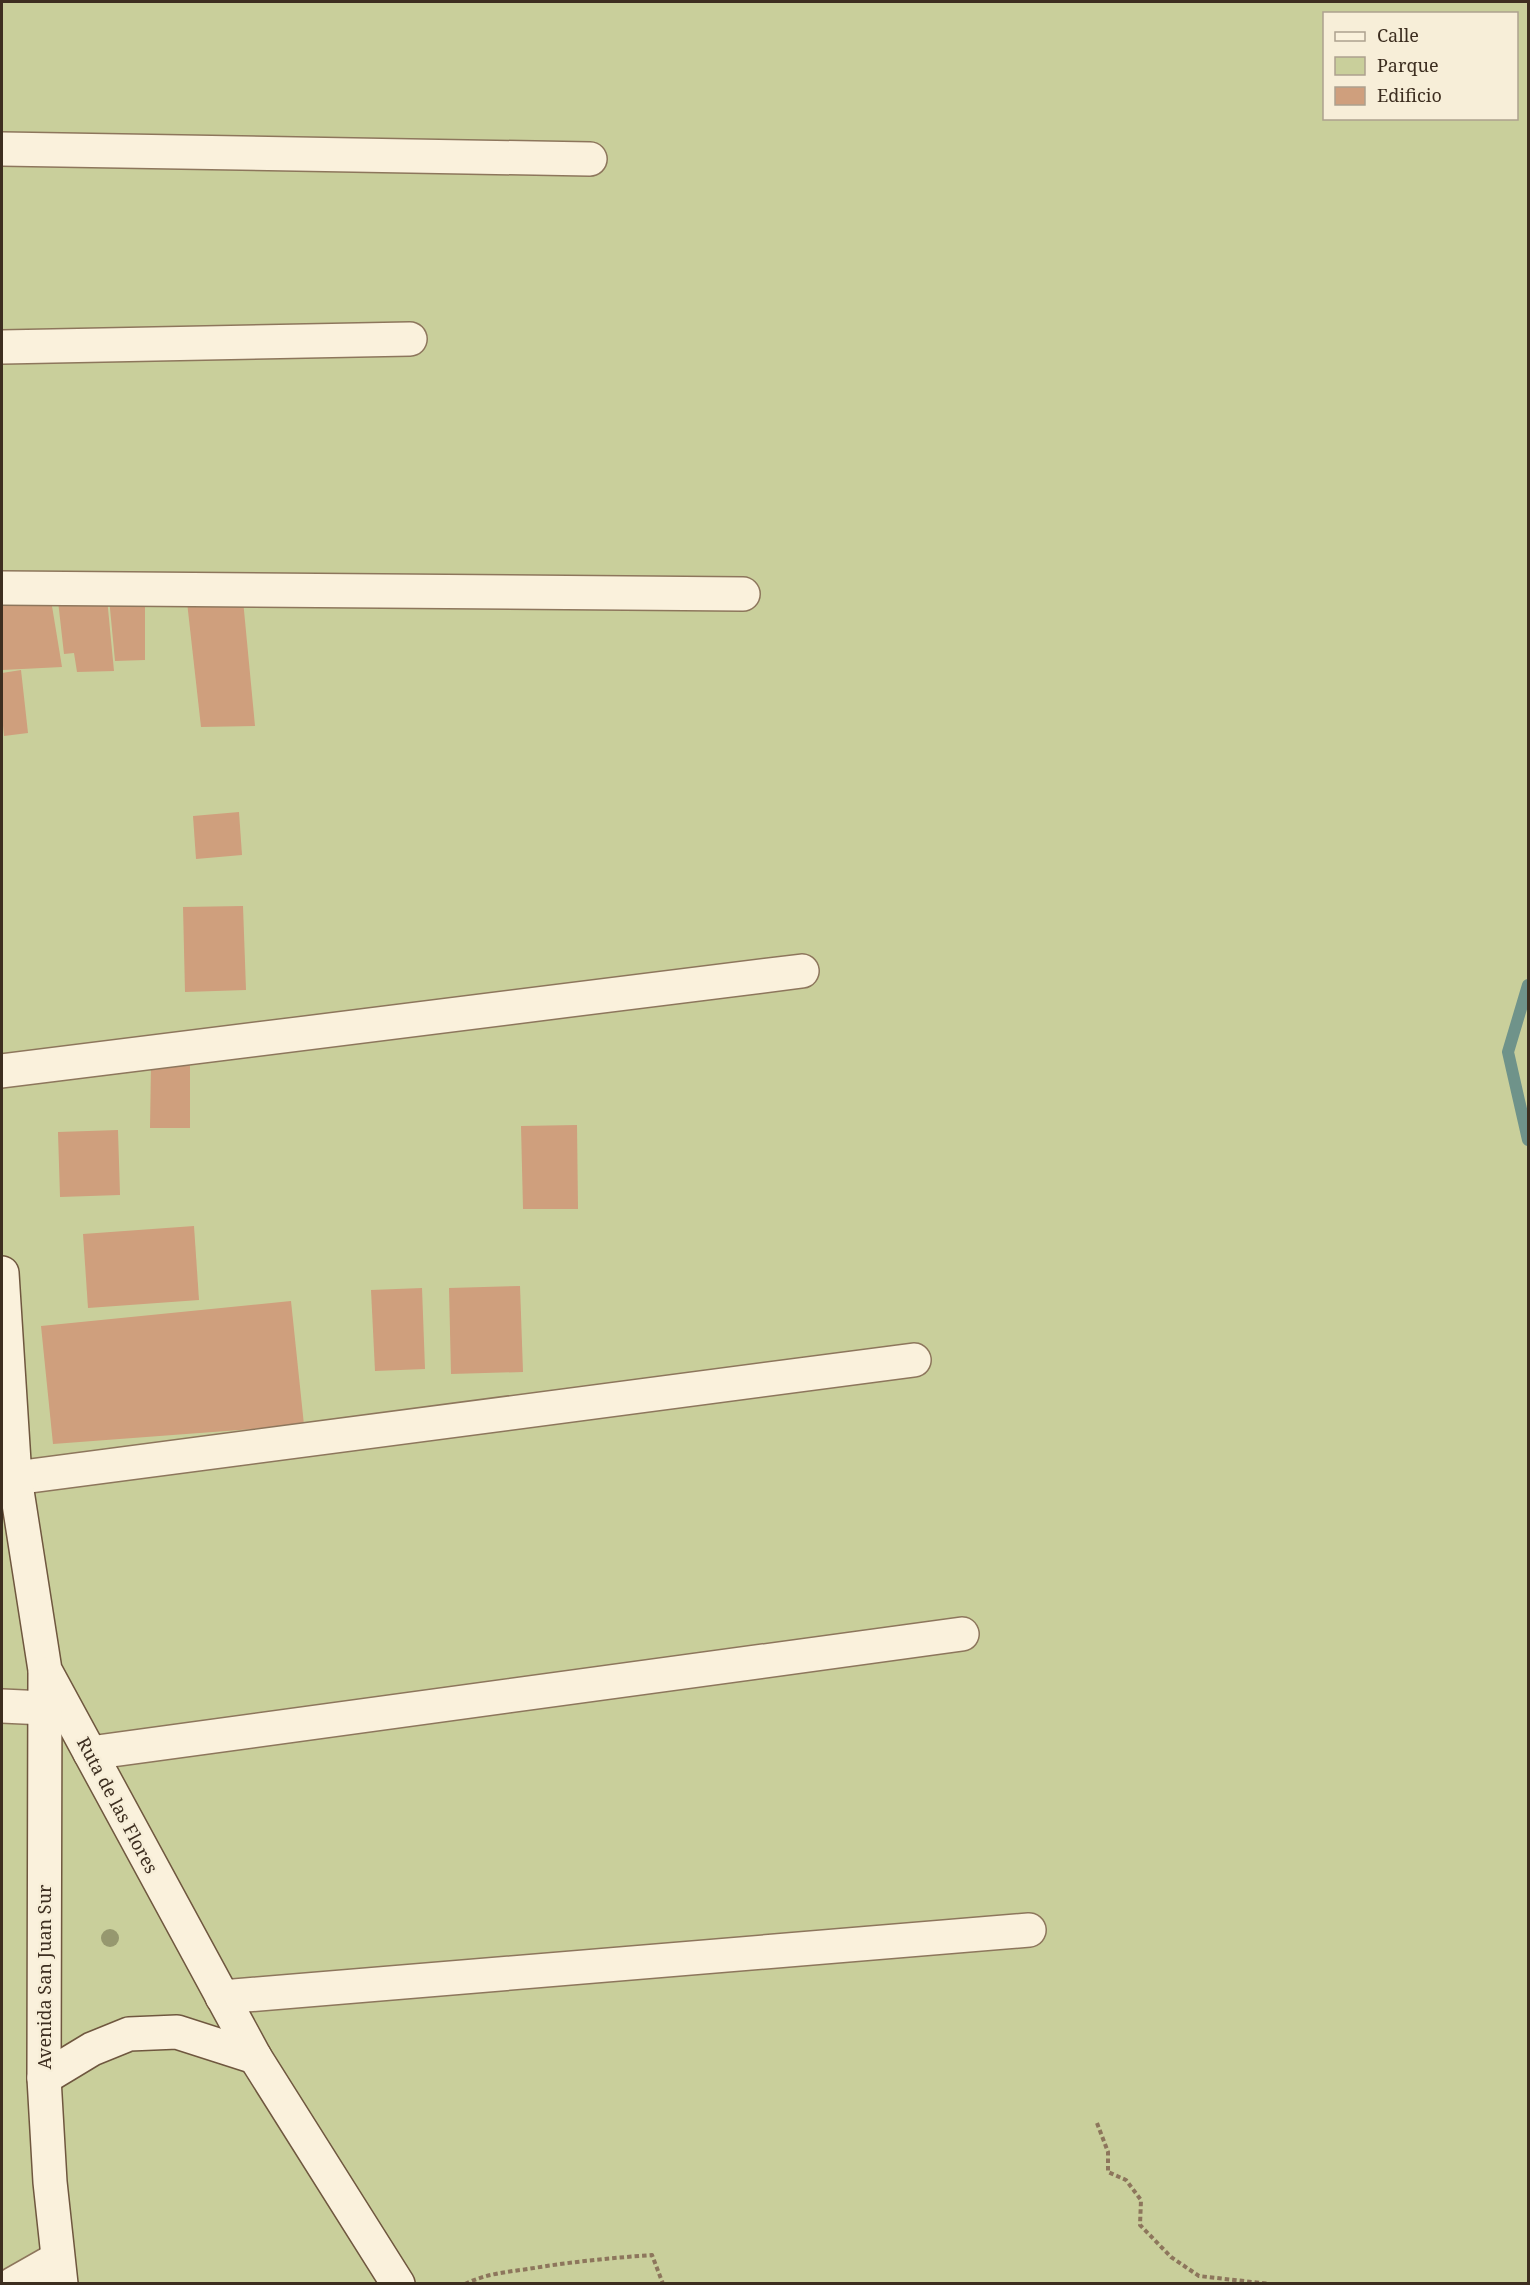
<svg xmlns="http://www.w3.org/2000/svg" width="1530" height="2285" font-family="'Noto Serif',serif">
  <style>
    .green { fill: #c9cf9b; fill-rule: evenodd }
    .lines { fill: none; stroke-linecap: round; stroke-linejoin: round }
    .stream { stroke: #6f938a; stroke-width: 12 }
    .building { fill: #cf9f7d }
    .street-casing { stroke: #8d765c; stroke-width: 36 }
    .secondary-casing { stroke: #6f573f; stroke-width: 36 }
    .path { stroke: #8d765c; stroke-width: 4; stroke-dasharray: 4.5 3; stroke-linecap: butt }
    .street { stroke: #faf1dc; stroke-width: 33 }
    .secondary { stroke: #faf1dc; stroke-width: 33 }
    .tree { fill: #96986f }
    .labels { text-anchor: middle; dominant-baseline: central; stroke-width: 5; stroke-linejoin: round; paint-order: stroke }
    .street-label { font-size: 18px; fill: #3d2e20; stroke: #f7eed8 }
  </style>
  <rect width="100%" height="100%" fill="#f0e4c8"/>
  <path class="green" d="M 2,2 L 1528,2 L 1528,2283 L 2,2284 ZM 1324,14 L 1516,14 L 1516,118 L 1324,118 Z"/>
  <g class="lines">
    <polyline class="stream" points="1528,985 1508,1052 1528,1140"/>
  </g>
  <g class="building">
    <polygon points="145,597 145,660 115,661 109,598"/>
    <polygon points="107,598 114,671 77,672 74,653 64,654 58,601"/>
    <polygon points="2,600 51,600 62,667 2,670"/>
    <polygon points="243,600 255,726 201,727 187,602"/>
    <polygon points="21,670 28,733 4,736 2,715 2,673"/>
    <polygon points="239,812 242,855 196,859 193,816"/>
    <polygon points="243,906 246,990 185,992 183,907"/>
    <polygon points="151,1064 190,1065 190,1128 150,1128"/>
    <polygon points="577,1125 578,1209 523,1209 521,1126"/>
    <polygon points="118,1130 120,1195 60,1197 58,1132"/>
    <polygon points="194,1226 199,1300 88,1308 83,1234"/>
    <polygon points="520,1286 523,1372 451,1374 449,1288"/>
    <polygon points="422,1288 425,1369 375,1371 371,1290"/>
    <polygon points="291,1301 304,1425 53,1444 41,1326"/>
  </g>
  <g class="lines">
    <defs>
      <g id="street">
        <polyline points="2,149 590,159"/>
        <polyline points="2,347 410,339"/>
        <polyline points="2,588 743,594"/>
        <polyline points="2,1071 802,971"/>
        <polyline points="15,1478 914,1360"/>
        <polyline points="2,1706 45,1708"/>
        <polyline points="90,1753 962,1634"/>
        <polyline points="222,1997 1029,1930"/>
        <polyline points="13,2284 57,2259"/>
      </g>
      <g id="secondary">
        <polyline points="2,1273 15,1478 45,1670 255,2057 398,2284"/>
        <polyline points="45,1674 44,2078 50,2182 61,2284"/>
        <polyline points="44,2078 92,2049 129,2034 177,2032 255,2057"/>
      </g>
    </defs>
    <use href="#street" class="street-casing"/>
    <use href="#secondary" class="secondary-casing"/>
    <g class="path">
      <polyline points="1097,2123 1108,2152 1108,2172 1126,2180 1141,2200 1140,2225 1171,2257 1199,2276 1270,2284"/>
      <path d="M 465,2284 C 485,2274 506,2272 528,2269 C 569,2262 610,2258 652,2255 L 663,2284"/>
    </g>
    <use href="#street" class="street"/>
    <use href="#secondary" class="secondary"/>
  </g>
  <circle class="tree" cx="110" cy="1938" r="9"/>
  <g class="labels">
    <g class="street-label">
      <text transform="translate(118 1805) rotate(62)">Ruta de las Flores</text>
      <text transform="translate(44 1977) rotate(-90)">Avenida San Juan Sur</text>
    </g>
  </g>
  <rect width="1530" height="2285" fill="none" stroke="#3d2e20" stroke-width="6"/>
  <rect x="1323" y="12" width="195" height="108" fill="#f7eed8" stroke="#ada18e" stroke-width="1.5"/>
  <rect x="1335" y="32" width="30" height="9" fill="#faf1dc" stroke="#ada18e" stroke-width="1.5"/>
  <text x="1377" y="42" font-size="18" fill="#3d2e20">Calle</text>
  <rect x="1335" y="57" width="30" height="18" fill="#c9cf9b" stroke="#ada18e" stroke-width="1.5"/>
  <text x="1377" y="72" font-size="18" fill="#3d2e20">Parque</text>
  <rect x="1335" y="87" width="30" height="18" fill="#cf9f7d" stroke="#ada18e" stroke-width="1.5"/>
  <text x="1377" y="102" font-size="18" fill="#3d2e20">Edificio</text>
</svg>
